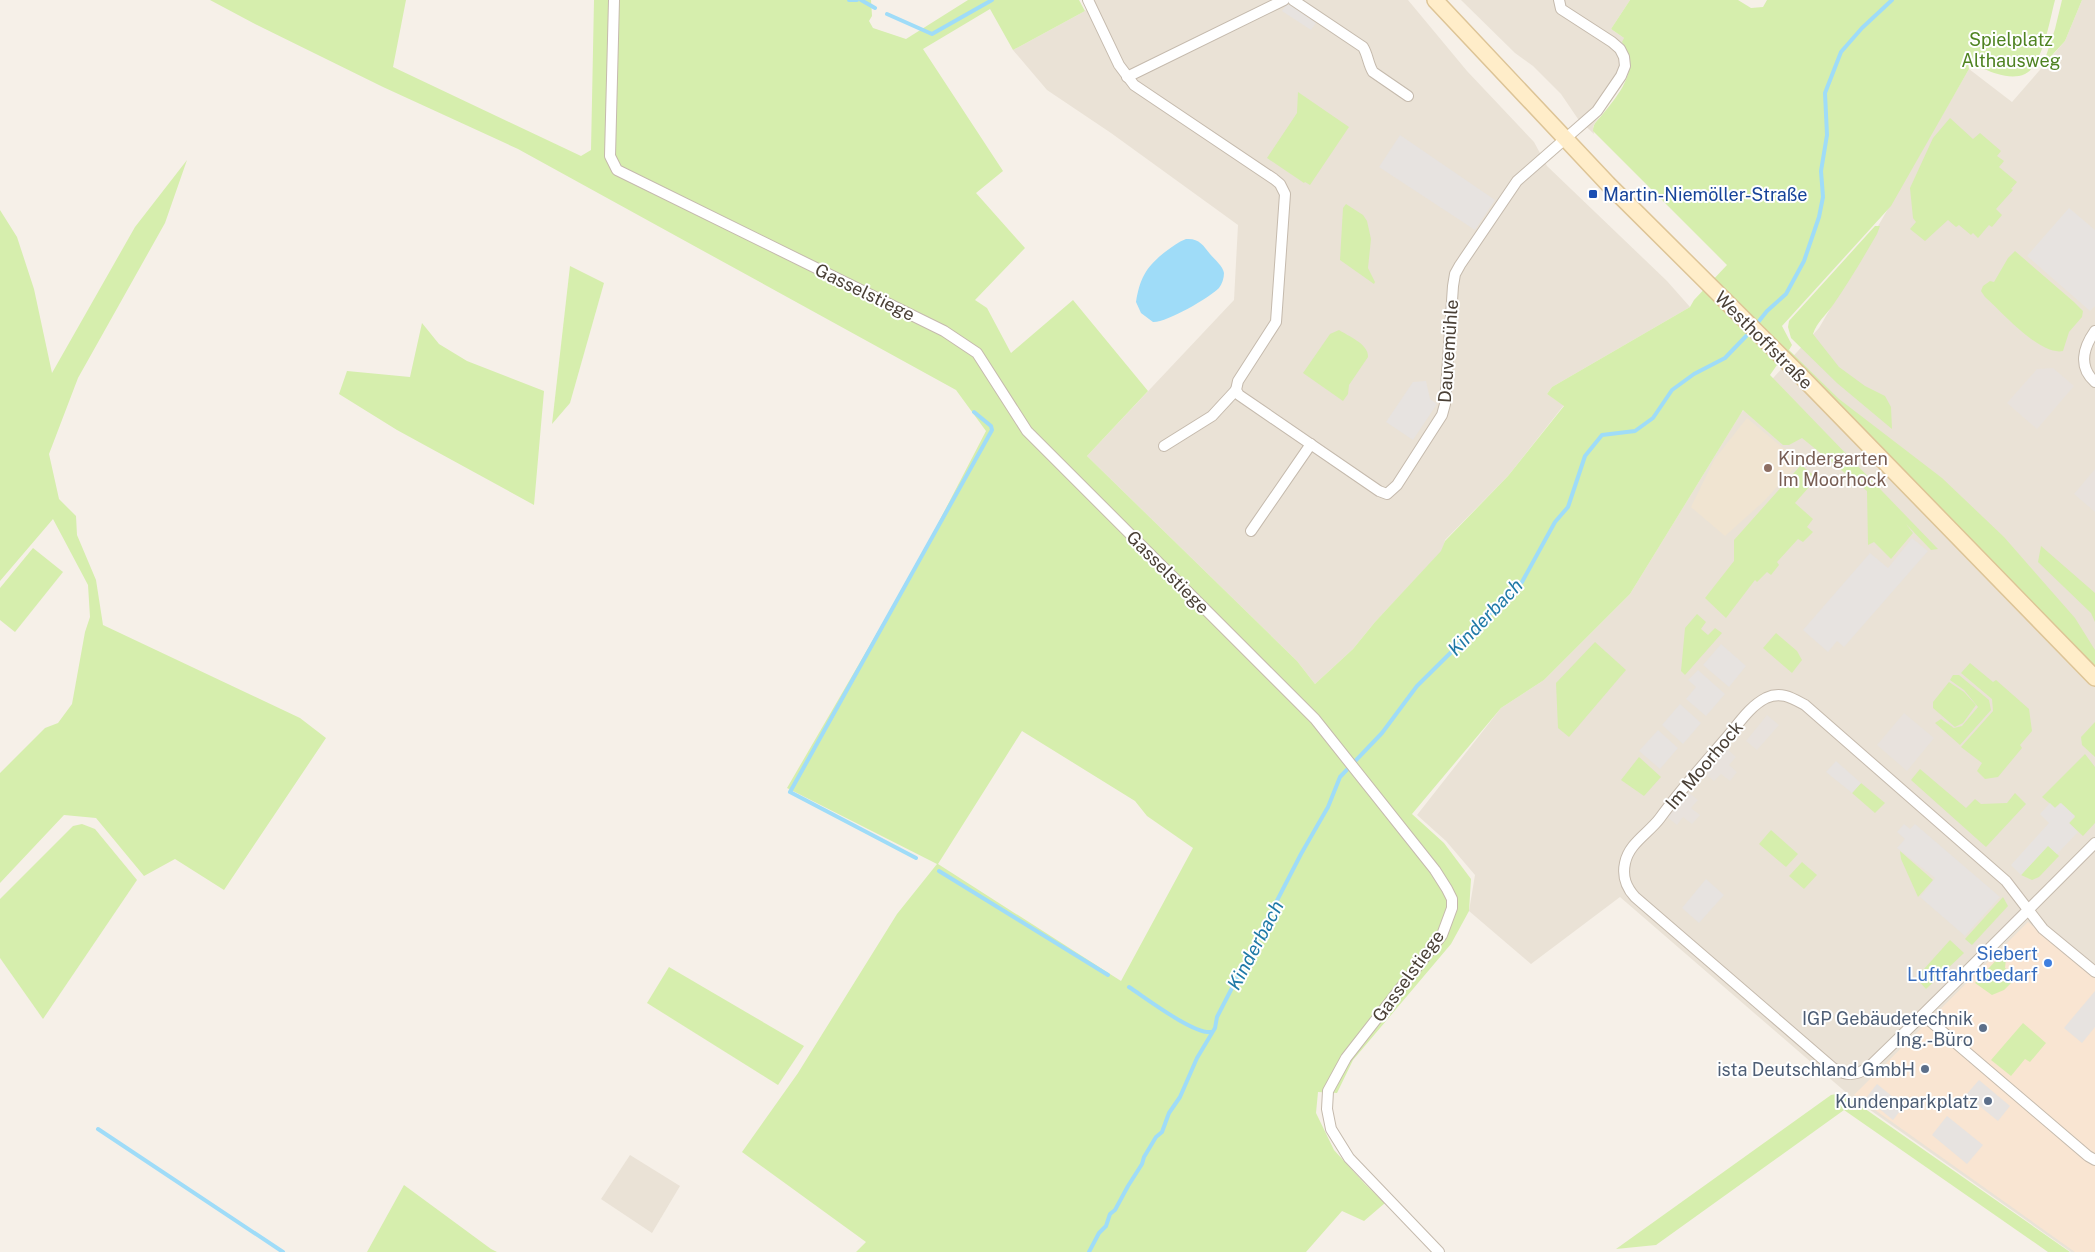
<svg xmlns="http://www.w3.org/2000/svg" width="2095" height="1252" font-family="'Public Sans',sans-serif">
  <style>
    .residential { fill: #eae2d6 }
    .commercial { fill: #f9e5d2 }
    .industrial { fill: #e8e2dd }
    .education { fill: #f0e4d1 }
    .green { fill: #d6eead; fill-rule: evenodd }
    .parking { fill: #e7e3e0 }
    .water { fill: #9fdcf8 }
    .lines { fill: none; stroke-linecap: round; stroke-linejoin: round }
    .stream { stroke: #9fdcf8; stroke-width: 4 }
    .street-casing { stroke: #c5baad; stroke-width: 12 }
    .secondary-casing { stroke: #ddc496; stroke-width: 18 }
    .street { stroke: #fff; stroke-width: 10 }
    .secondary { stroke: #ffedc9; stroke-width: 15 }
    .transit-dot { fill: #1a4fb4; stroke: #fff; stroke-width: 2 }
    .education-dot { fill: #8d6e63; stroke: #fff; stroke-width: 2 }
    .shop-dot { fill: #3f7fe0; stroke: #fff; stroke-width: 2 }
    .service-dot { fill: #5c6f8a; stroke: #fff; stroke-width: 2 }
    .labels { text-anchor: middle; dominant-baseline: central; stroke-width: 4; stroke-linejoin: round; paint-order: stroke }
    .park-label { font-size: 18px; fill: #4f8322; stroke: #fff }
    .transit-label { font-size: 18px; fill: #164399; stroke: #fff; text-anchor: start }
    .street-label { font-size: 18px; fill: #4a4036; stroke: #fff }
    .education-label { font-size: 18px; fill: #785e54; stroke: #fff; text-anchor: start }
    .shop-label { font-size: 18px; fill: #366cbe; stroke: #fff; text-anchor: end }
    .service-label { font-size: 18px; fill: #4e5e75; stroke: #fff; text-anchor: end }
    .water-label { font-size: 19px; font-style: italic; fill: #207aa7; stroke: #fff }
  </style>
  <rect width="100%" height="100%" fill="#f6f0e8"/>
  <g class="residential">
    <polygon points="1095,0 1408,0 1467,71 1534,142 1547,166 1667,281 1690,307 1552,387 1547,394 1564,405 1508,476 1445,540 1442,551 1375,622 1353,649 1315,684 1297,661 1087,456 1234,300 1238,225 1111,133 1047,90 1013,50 1085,11"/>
    <polygon points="1461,0 1630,0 1611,29 1624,38 1631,66 1621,87 1595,123 1593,127 1594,134 1578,119 1561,94 1533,66 1515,53"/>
    <polygon points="2082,0 2095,0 2095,1252 2071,1252 1849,1095 1620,897 1531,964 1469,911 1475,875 1446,841 1417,815 1501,708 1544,680 1630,594 1741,413 1819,328 1969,69 2012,102 2065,41"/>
    <polygon points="630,1155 680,1186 652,1233 601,1199"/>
  </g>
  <polygon class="commercial" points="2028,922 2095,978 2095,1252 2075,1252 1854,1095"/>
  <g class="industrial">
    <polygon points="2053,368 2074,386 2037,429 2007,403 2037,369"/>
    <polygon points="2095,469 2095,512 2074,494"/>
    <polygon points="1904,713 1934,738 1907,771 1877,745"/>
    <polygon points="1767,715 1779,725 1757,750 1746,741"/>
    <polygon points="1726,748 1736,757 1729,765 1737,772 1730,781 1721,774 1714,781 1704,773"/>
    <polygon points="1688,792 1698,800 1691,808 1700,815 1692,824 1683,817 1677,825 1667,817"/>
  </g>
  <polygon class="education" points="1747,418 1800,462 1764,501 1725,536 1691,507 1714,460"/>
  <g class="green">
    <path d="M 210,0 L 406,0 L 393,67 L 581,156 L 591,150 L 594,0 L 871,0 L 872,16 L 869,21 L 873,28 L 906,39 L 968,0 L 1079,0 L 1085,11 L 1013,50 L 990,9 L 923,49 L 1003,171 L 976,193 L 1025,248 L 975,300 L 987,308 L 1011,353 L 1073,300 L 1148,391 L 1087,456 L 1297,661 L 1315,684 L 1353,649 L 1375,622 L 1441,551 L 1445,541 L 1508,476 L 1564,406 L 1547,394 L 1552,387 L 1690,307 L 1694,300 L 1727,265 L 1593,131 C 1593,123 1598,120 1602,115 C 1620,93 1641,68 1622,42 L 1624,38 L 1611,29 L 1630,0 L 1738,0 L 1751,8 L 1763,7 L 1767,0 L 2055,0 C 2050,18 2043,65 2025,74 C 2012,80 1996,74 1984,69 C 1977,66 1972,58 1966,54 L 1969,69 L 1891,206 L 1782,326 L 1792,345 L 1789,350 L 1839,399 L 1942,478 L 2004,537 L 2075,618 L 2095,650 L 2095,669 L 1786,352 L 1770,375 L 1938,549 L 1931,550 L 1906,524 L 1913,533 L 1891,559 L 1874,542 L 1868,545 L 1867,491 L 1802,438 L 1789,445 L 1783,445 L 1743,410 L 1630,594 L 1544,680 L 1501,708 L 1412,814 L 1444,843 L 1471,879 L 1469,911 L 1451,944 L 1353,1060 L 1337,1093 L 1318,1092 L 1316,1113 L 1334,1150 L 1365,1184 L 1385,1203 L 1364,1221 L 1342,1211 L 1306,1252 L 856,1252 L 866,1242 L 742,1152 L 798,1073 L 897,914 L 937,864 L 787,788 L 917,564 L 986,431 L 956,390 L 518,149 L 383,87 L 255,24 ZM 1022,731 L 1135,801 L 1147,816 L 1193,848 L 1121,981 L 938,864 Z"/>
    <polygon points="2062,0 2082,0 2065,41 2043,65 2055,29"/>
    <polygon points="1298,92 1349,127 1310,185 1305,182 1304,183 1267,158 1297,113"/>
    <polygon points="1950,118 1973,139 1980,133 2001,151 1997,156 2004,161 1999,167 2017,182 2011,189 2013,190 1996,209 2002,215 1992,227 1989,225 1978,238 1973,233 1971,235 1959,225 1956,227 1948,220 1925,241 1910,229 1916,222 1913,218 1910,188 1933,138"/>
    <polygon points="187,160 165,223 78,378 49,454 59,499 76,516 77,535 96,580 103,625 300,718 326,738 224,890 175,859 144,876 96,818 64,815 0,883 0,773 45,728 58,723 72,704 85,632 90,617 88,585 53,519 0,581 0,210 17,237 34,289 52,373 135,227"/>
    <polygon points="1346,204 1363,215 1367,221 1371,239 1368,268 1375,282 1374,284 1340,260 1343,208"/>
    <path d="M 1875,226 L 1880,226 L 1877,234 C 1863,258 1849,282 1833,305 C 1826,315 1817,322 1813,334 L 1839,367 L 1865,386 L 1885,396 L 1891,407 L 1892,429 L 1837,383 L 1791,338 L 1788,327 L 1789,321 Z"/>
    <path d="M 2015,251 L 2074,302 L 2083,311 L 2082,317 L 2069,332 L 2063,351 C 2040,356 2002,312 1985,297 L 1981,291 L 1983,286 L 1990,281 L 1994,282 L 2008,258 Z"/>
    <polygon points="570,266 604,283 570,403 552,424"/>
    <polygon points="422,323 439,344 467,361 544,391 534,505 397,430 339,394 347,371 410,377"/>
    <path d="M 1339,330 C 1348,336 1369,344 1368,357 L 1349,385 L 1348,394 L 1343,401 L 1303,373 L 1330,334 Z"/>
    <polygon points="1801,465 1817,478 1795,503 1813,519 1807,527 1813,532 1803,542 1798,539 1777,562 1779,565 1771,575 1767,572 1757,582 1755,580 1726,618 1705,598 1734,561 1734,540"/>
    <polygon points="2041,546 2095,593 2095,622 2091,613 2038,562"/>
    <polygon points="33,548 63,572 15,632 0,620 0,588"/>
    <polygon points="1697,614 1706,622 1701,629 1708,635 1715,628 1722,633 1685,675 1681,671 1685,628"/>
    <polygon points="1776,633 1797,651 1802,660 1792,673 1763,648"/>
    <polygon points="1595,642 1626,670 1569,737 1558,728 1556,683"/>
    <polygon points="1970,663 1993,682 1996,680 2029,709 2032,731 2020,745 2022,748 1998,777 1985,779 1977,771 1982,763 1961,747 1993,711 1992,699 1961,673"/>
    <polygon points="1953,675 1959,675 1989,700 1991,710 1960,745 1935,723 1941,719 1954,728 1962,726 1978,707 1964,690 1950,680"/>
    <polygon points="1949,682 1964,692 1976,705 1963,723 1955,727 1933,708 1933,702"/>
    <polygon points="2095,722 2095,757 2082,745 2081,737"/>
    <polygon points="2085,754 2095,767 2095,823 2083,836 2069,823 2075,817 2060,803 2055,808 2042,797"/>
    <polygon points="1639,757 1661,777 1644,796 1621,780"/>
    <polygon points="1920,769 1966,808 1975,799 1981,804 2007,803 2015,793 2026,804 1986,847 1911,780"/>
    <polygon points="1861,783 1885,803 1875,813 1852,793"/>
    <polygon points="82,824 95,829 137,880 43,1019 0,958 0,899 73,826"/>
    <polygon points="1771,830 1798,854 1786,867 1759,844"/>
    <polygon points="2048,845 2059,856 2039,877 2032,880 2021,875"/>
    <polygon points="1900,851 1933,880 1918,897 1901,859"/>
    <polygon points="1802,862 1817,875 1804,889 1789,876"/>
    <polygon points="2003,897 2008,906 1972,945 1965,939"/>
    <polygon points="1950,940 1964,953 1926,989 1916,978"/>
    <polygon points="2001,955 2006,959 2005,968 2015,974 2011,979 2013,981 2004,990 1992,995 1975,983"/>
    <polygon points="669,967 804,1046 778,1085 647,1003"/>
    <polygon points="2023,1023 2046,1043 2030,1062 2025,1059 2011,1076 1991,1060"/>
    <polygon points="1836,1094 1845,1095 1851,1099 2070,1252 2048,1252 1844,1110 1656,1245 1616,1249 1831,1095"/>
    <polygon points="404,1185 491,1249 497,1252 367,1252"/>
  </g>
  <g class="parking">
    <polygon points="1286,5 1290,5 1316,23 1311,30 1282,11"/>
    <polygon points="1400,135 1495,200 1475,230 1379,167"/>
    <polygon points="2069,208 2095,230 2095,306 2090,311 2027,256"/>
    <polygon points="1426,381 1430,399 1437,404 1413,440 1386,422 1413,382"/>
    <polygon points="1912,538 1928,551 1844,647 1837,641 1828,652 1803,630 1870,553 1888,568"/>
    <polygon points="1721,644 1746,666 1729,687 1703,665"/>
    <polygon points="1698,670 1725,694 1706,716 1686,699 1696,687 1688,680"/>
    <polygon points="1680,704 1701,723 1683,744 1662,725"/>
    <polygon points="1658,730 1678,748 1660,769 1639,751"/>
    <polygon points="1836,761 1861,783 1852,793 1826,772"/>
    <polygon points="2050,803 2055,808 2061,803 2075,816 2069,823 2078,832 2057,854 2048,846 2021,875 2011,865 2049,823 2040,814"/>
    <polygon points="1904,824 1910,829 1915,824 2000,897 1965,936 1920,897 1935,878 1897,848 1905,839 1897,832"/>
    <polygon points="1706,879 1724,895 1699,923 1682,908"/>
    <polygon points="2095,991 2095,1027 2082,1043 2064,1028"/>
    <polygon points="1979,1080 2010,1106 1998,1121 1966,1095"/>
    <polygon points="1877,1084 1904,1106 1893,1120 1866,1098"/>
    <polygon points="1947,1116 1983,1145 1967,1164 1932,1135"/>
  </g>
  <path class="water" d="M 1186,239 C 1199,238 1203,245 1210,254 C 1215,260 1223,266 1224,273 C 1224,278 1222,284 1219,288 C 1209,298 1166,323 1153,322 L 1141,313 L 1136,302 C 1140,278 1146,267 1165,252 C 1172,247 1178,242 1186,239 Z"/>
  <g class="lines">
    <g class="stream">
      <polyline points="849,0 857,0"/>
      <polyline points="861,0 875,8"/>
      <polyline points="887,14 932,34 992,0"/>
      <polyline points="1755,326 1767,311 1786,294 1804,261 1819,217 1823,197 1821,171 1827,135 1825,93 1841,52 1862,28 1892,0"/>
      <polyline points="916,858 790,792 992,430 991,426 974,412"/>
      <polyline points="939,871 1108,975"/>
      <path d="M 1129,987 C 1146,998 1193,1034 1211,1032"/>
      <polyline points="98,1129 283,1252"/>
      <polyline points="1089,1252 1099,1233 1106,1226 1110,1214 1115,1210 1128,1186 1142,1164 1144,1157 1156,1137 1162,1132 1169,1113 1180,1097 1197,1058 1215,1028 1217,1017 1301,854 1328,807 1340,777 1382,733 1417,686 1522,582 1555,522 1568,507 1585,456 1602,435 1635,431 1653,418 1672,390 1694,374 1725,358 1751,331"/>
    </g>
    <defs>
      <g id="street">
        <polyline points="614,0 610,156 617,170 944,331 977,353 1027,431 1315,719 1435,870 1447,889 1452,899 1452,908 1442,935 1346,1058 1328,1091 1327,1109 1331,1129 1349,1158 1439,1252"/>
        <polyline points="1088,0 1119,65 1134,85 1274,179 1280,184 1285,194 1276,322 1238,381 1236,390 1239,395 1379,491 1387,494 1397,485 1442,415 1445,404 1453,286 1455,274 1460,265 1517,181 1597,111 1621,76 1625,66 1624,57 1620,49 1612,42 1561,9 1559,0"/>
        <path d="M 1293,0 L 1363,47 C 1368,55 1368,64 1373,72 L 1408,96"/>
        <polyline points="1127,77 1284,0"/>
        <path d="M 2095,331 C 2083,348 2078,367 2095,382"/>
        <polyline points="1164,446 1212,416 1236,390"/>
        <polyline points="1251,531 1311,444"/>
        <path d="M 2095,843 C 2020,918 1946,993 1870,1066 C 1857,1076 1846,1077 1833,1068 L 1635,897 C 1626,887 1622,877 1625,863 C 1629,843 1649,833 1660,818 C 1681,789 1705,763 1728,736 C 1739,723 1750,706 1766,698 C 1781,691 1792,698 1805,705 L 2006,881 L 2043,929 L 2095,972"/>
        <polyline points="1923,1015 2088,1156 2095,1160"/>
      </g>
      <polyline id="secondary" points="1435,0 1608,184 1801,376 2095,678"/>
    </defs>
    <use href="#street" class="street-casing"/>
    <use href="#secondary" class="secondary-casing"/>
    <use href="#street" class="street"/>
    <use href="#secondary" class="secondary"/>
  </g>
  <rect class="transit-dot" x="1588" y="189" width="10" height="10" rx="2.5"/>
  <circle class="education-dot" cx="1768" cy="468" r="5"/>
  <circle class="shop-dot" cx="2048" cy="963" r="5"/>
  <g class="service-dot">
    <circle cx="1983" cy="1028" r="5"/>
    <circle cx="1925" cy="1069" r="5"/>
    <circle cx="1988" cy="1101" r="5"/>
  </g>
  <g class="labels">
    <g class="park-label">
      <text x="2011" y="39">Spielplatz<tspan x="2011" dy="21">Althausweg</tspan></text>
    </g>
    <g class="transit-label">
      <text x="1603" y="194">Martin-Niemöller-Straße</text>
    </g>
    <g class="street-label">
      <text transform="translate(865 292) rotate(26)">Gasselstiege</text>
      <text transform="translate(1764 340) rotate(45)">Westhoffstraße</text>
      <text transform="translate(1448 351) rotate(-86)">Dauvemühle</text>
      <text transform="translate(1168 572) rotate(45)">Gasselstiege</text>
      <text transform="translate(1704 765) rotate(-50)">Im Moorhock</text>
      <text transform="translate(1408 976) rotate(-54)">Gasselstiege</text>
    </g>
    <g class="education-label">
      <text x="1778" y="458">Kindergarten<tspan x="1778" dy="21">Im Moorhock</tspan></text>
    </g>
    <g class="shop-label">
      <text x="2038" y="953">Siebert<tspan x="2038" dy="21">Luftfahrtbedarf</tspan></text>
    </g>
    <g class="service-label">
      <text x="1973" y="1018">IGP Gebäudetechnik<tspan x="1973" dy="21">Ing.-Büro</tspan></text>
      <text x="1915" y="1069">ista Deutschland GmbH</text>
      <text x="1978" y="1101">Kundenparkplatz</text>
    </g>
    <g class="water-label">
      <text transform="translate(1485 617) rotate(-46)">Kinderbach</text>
      <text transform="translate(1255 945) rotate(-62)">Kinderbach</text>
    </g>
  </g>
</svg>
